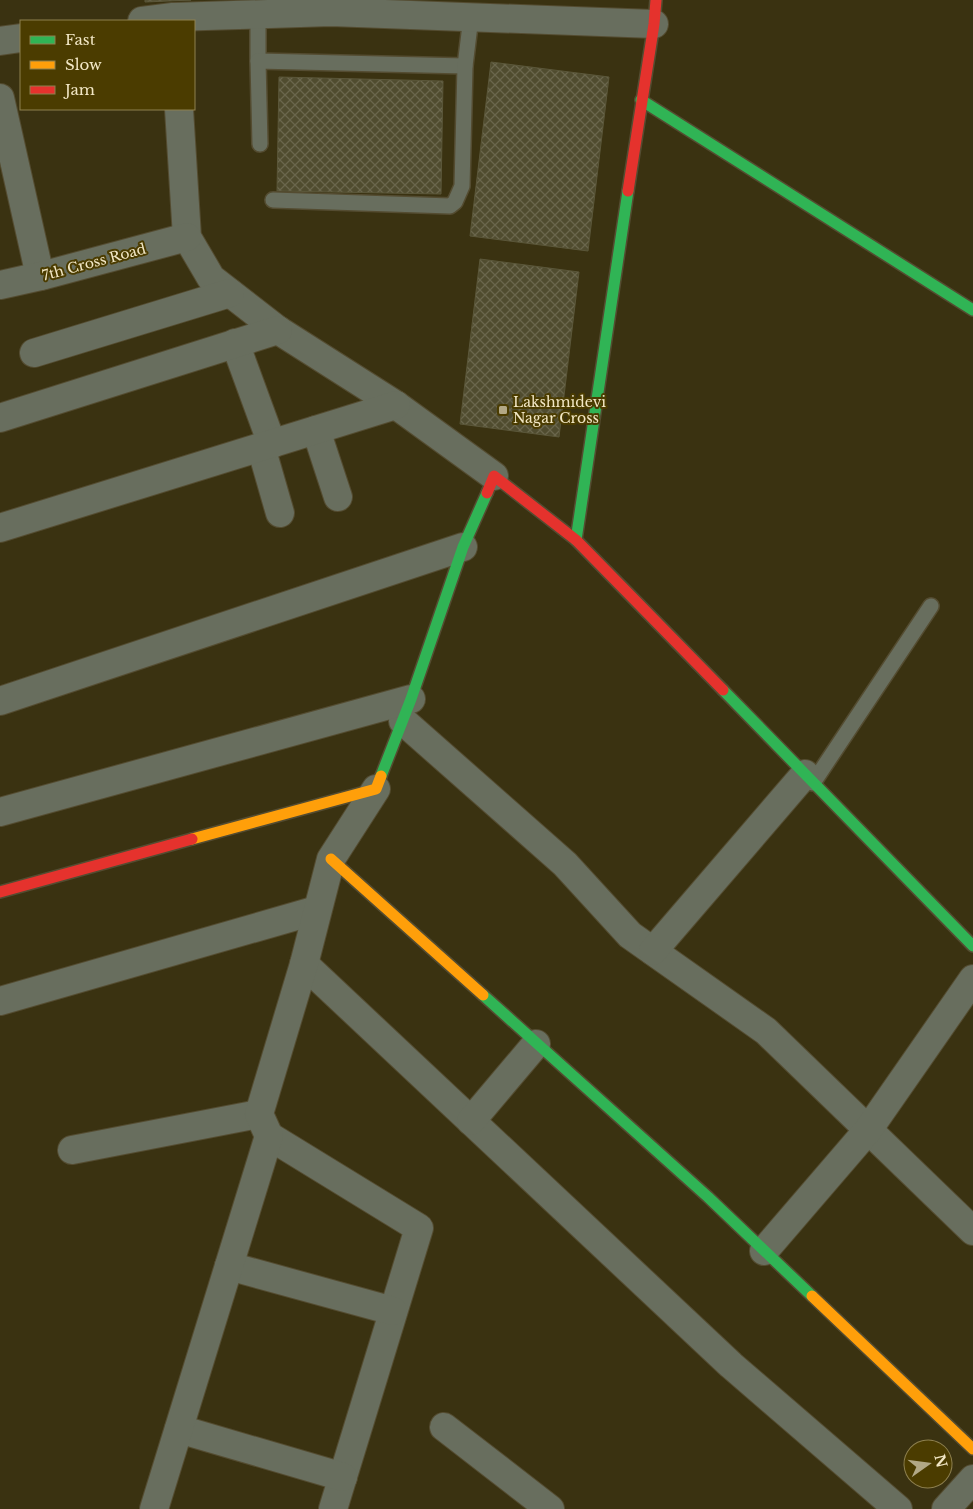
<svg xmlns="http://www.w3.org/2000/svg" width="973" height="1509" font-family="'Libre Baskerville',serif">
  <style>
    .building { fill: url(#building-cross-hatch); stroke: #5b573a }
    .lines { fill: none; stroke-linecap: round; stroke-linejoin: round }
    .lane-casing { stroke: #544c31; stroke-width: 18 }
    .street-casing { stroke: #544c31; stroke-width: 30 }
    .fast-casing { stroke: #544c31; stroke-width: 14 }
    .slow-casing { stroke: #544c31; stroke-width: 14 }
    .jam-casing { stroke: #544c31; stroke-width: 14 }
    .lane { stroke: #686e5e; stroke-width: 15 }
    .street { stroke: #686e5e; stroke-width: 28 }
    .fast { stroke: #30b455; stroke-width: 11 }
    .slow { stroke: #ff9f0a; stroke-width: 11 }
    .jam { stroke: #e5322d; stroke-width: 11 }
    .poi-dot { fill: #b2a886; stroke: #4b3c00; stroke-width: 2 }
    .labels { text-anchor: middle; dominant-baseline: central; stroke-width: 4; stroke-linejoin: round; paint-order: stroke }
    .street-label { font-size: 14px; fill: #f2e7c5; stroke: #4b3c00 }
    .poi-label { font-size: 14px; fill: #f2e7c5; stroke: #4b3c00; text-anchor: start }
  </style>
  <defs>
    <pattern id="building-cross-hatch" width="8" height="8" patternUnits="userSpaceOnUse" patternTransform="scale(1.25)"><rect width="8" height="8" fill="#504c2f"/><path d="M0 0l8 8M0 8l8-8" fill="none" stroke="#6a664c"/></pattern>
  </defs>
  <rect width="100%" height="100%" fill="#3a3211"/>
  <g class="building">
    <polygon points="145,0 191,0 145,2"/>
    <polygon points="491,62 609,77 588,251 470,236"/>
    <polygon points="279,77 443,81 441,194 277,191"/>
    <polygon points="480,259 579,272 559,437 460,424"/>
  </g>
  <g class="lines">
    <defs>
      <g id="lane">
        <polyline points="258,61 258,15"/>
        <polyline points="260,144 258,61 465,66"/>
        <polyline points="273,200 450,206 455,202 462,186 465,66 471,17"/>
        <polyline points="813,783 931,606"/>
      </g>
      <g id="street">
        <polyline points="142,21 173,17 331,12 654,24"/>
        <polyline points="0,41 21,38"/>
        <polyline points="0,98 40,276"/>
        <polyline points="179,109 187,237 211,278 278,330 396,405 494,476"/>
        <polyline points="0,285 45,275 187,237"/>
        <polyline points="235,343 272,444"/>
        <polyline points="34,353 230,293"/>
        <polyline points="0,418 278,330"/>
        <polyline points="316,430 338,497"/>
        <polyline points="261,447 280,513"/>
        <polyline points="0,528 396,405"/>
        <polyline points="0,701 463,547"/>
        <polyline points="403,721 565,864 630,935 766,1031 973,1231"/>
        <polyline points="0,812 411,699"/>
        <polyline points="653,951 805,774"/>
        <polyline points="304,964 731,1365 898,1509"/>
        <polyline points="0,1001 317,910"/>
        <polyline points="471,1121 536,1044"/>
        <polyline points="269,1136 419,1228 333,1509"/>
        <polyline points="72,1150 259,1114"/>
        <polyline points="764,1251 868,1130 973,979"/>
        <polyline points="229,1266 393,1311"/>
        <polyline points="444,1427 550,1509"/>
        <polyline points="179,1429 343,1477"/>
        <polyline points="154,1509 269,1136 259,1114 304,964 331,859 376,789"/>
        <polyline points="946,1509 973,1479"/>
      </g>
      <g id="fast">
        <polyline points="641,100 973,310"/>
        <polyline points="576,540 628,191"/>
        <polyline points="723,690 973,946"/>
        <polyline points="381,776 411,699 463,547 487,493"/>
        <polyline points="483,995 708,1197 812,1296"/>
      </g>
      <g id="slow">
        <polyline points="192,839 376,789 381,776"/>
        <polyline points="331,859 483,995"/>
        <polyline points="812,1296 973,1449"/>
      </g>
      <g id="jam">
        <polyline points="628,191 654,24 656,0"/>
        <polyline points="487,493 494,476 576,540 723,690"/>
        <polyline points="0,892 192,839"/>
      </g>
    </defs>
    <use href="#lane" class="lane-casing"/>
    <use href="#street" class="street-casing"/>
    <use href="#fast" class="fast-casing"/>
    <use href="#slow" class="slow-casing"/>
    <use href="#jam" class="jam-casing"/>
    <use href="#lane" class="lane"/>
    <use href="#street" class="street"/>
    <use href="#fast" class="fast"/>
    <use href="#slow" class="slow"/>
    <use href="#jam" class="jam"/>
  </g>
  <rect class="poi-dot" x="498" y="405" width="10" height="10" rx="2.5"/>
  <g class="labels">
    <g class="street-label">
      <text transform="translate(94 262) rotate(-15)">7th Cross Road</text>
    </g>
    <g class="poi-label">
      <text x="513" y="402">Lakshmidevi<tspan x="513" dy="16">Nagar Cross</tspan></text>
    </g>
  </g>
  <rect x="20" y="20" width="175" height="90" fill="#4b3c00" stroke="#8e804f"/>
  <rect x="30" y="36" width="25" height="8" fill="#30b455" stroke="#8e804f"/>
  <text x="65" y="45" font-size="15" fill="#f2e7c5">Fast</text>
  <rect x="30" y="61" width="25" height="8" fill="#ff9f0a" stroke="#8e804f"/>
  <text x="65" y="70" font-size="15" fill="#f2e7c5">Slow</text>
  <rect x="30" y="86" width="25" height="8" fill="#e5322d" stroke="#8e804f"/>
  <text x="65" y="95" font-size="15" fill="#f2e7c5">Jam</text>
  <g transform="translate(928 1464) rotate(76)"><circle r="24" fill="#4b3c00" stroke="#8e804f"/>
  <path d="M0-4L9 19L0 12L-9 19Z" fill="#b2a886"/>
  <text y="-8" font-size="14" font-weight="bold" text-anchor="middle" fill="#f2e7c5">N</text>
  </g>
</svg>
